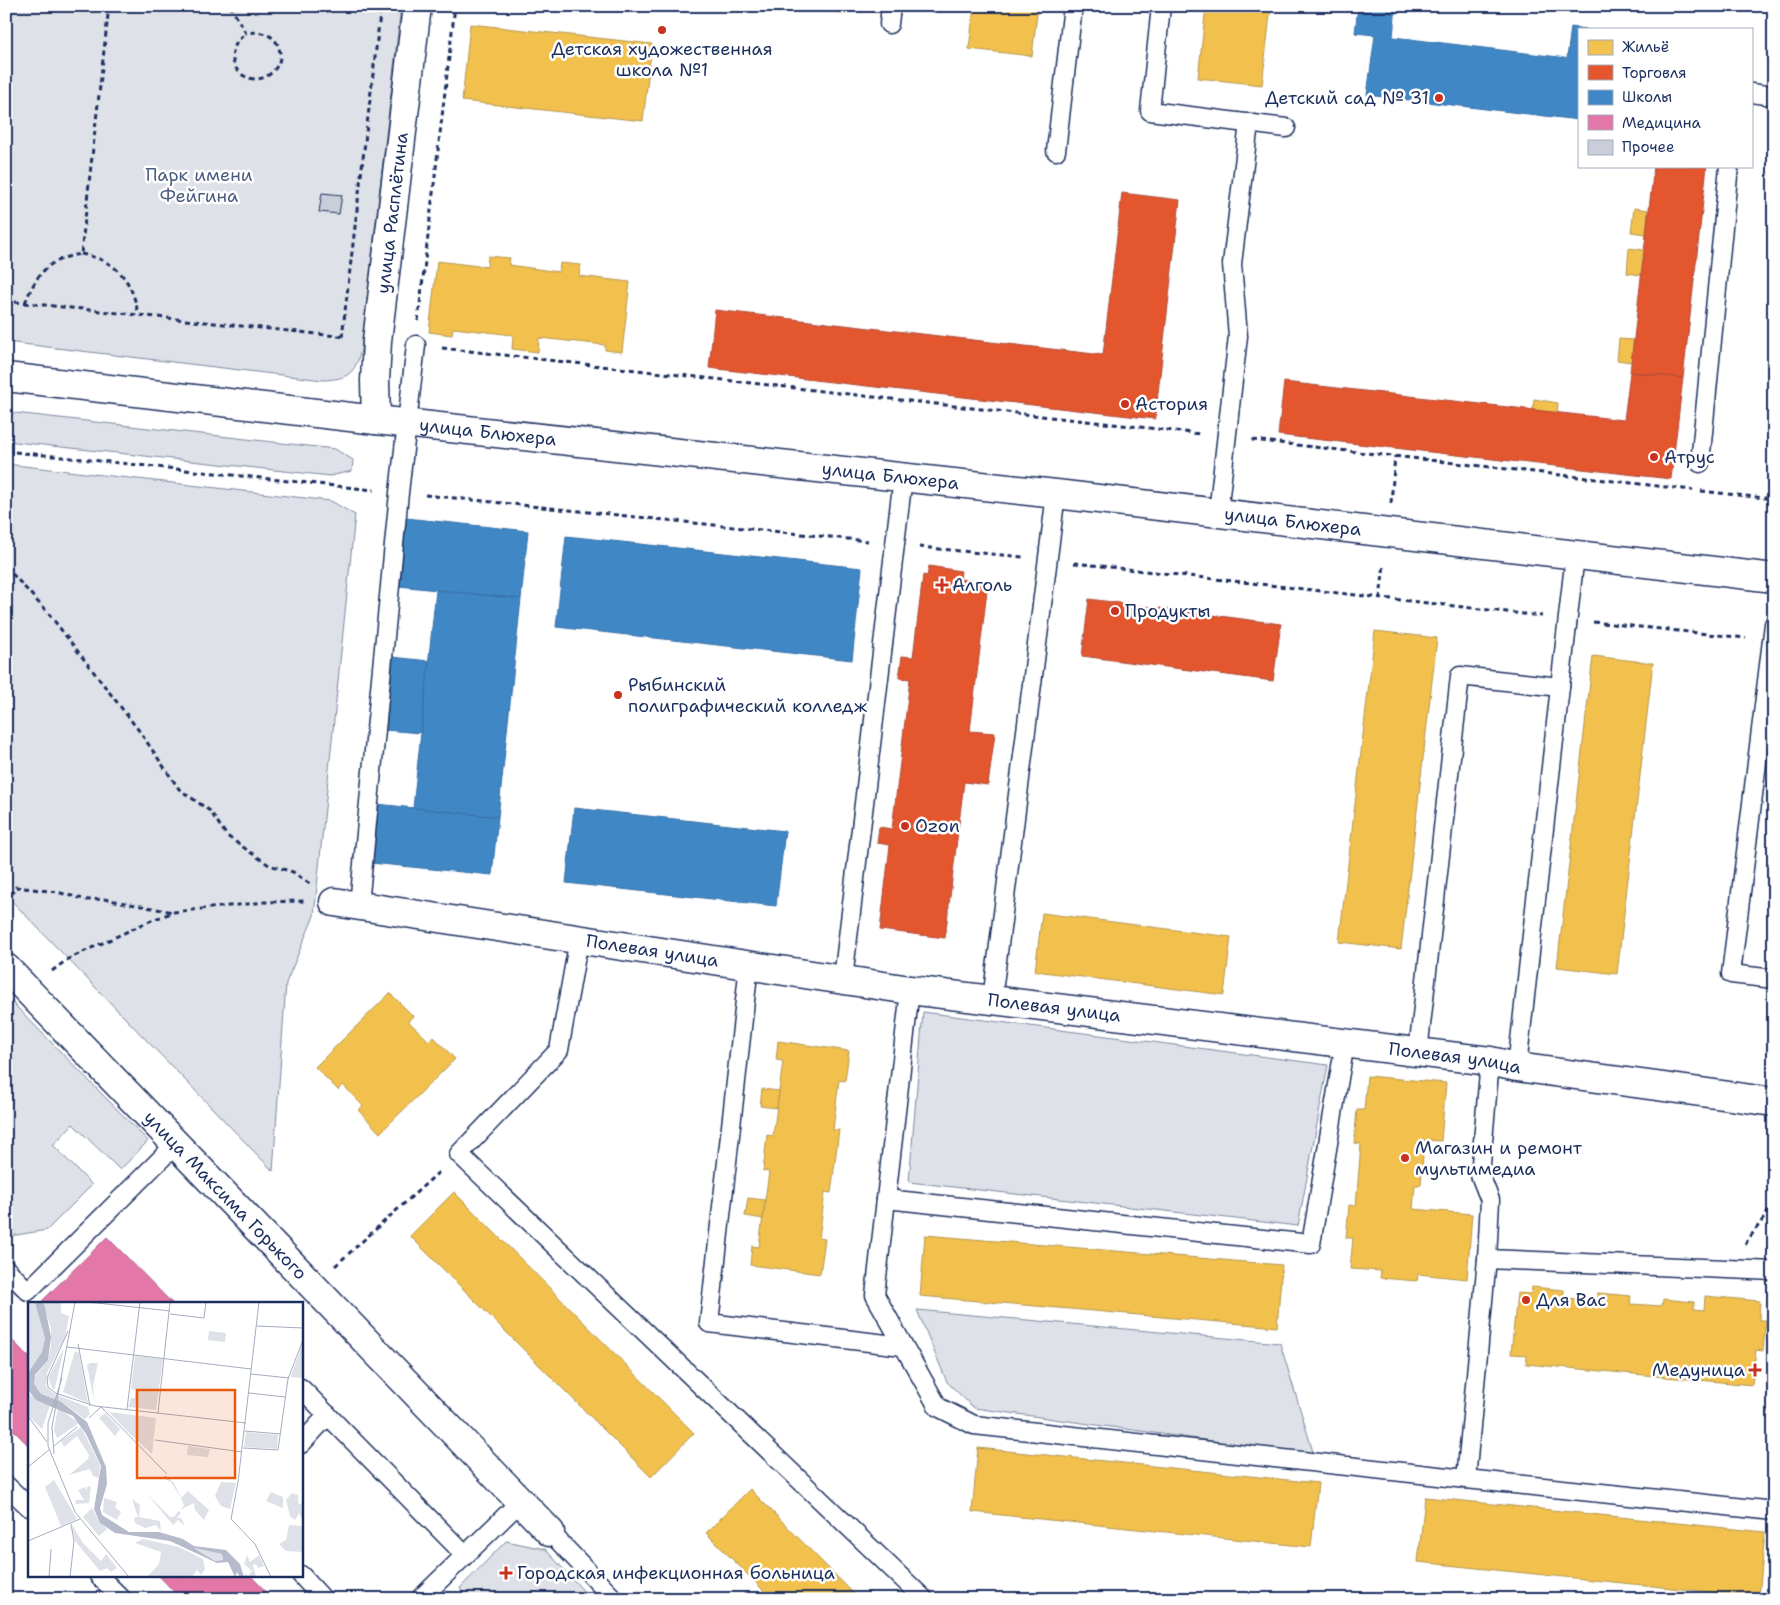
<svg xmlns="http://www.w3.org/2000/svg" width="1780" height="1605" font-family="'Shantell Sans',sans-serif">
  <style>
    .green { fill: #dee1e7; stroke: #7c88a2 }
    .homes { fill: #f2c14e; stroke: #b29553 }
    .shops { fill: #e4572e; stroke: #a84b3c }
    .schools { fill: #3f88c5; stroke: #346da6 }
    .health { fill: #e377a8; stroke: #a76192 }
    .building { fill: #caceda; stroke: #1b2f5e }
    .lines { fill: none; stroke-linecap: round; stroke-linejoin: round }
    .service-casing { stroke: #1b2f5e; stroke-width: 21 }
    .minor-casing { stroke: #1b2f5e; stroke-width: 31 }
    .tertiary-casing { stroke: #1b2f5e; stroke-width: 31 }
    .path { stroke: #1b2f5e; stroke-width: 3; stroke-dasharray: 5 4; stroke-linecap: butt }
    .service { stroke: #fff; stroke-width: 18 }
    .minor { stroke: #fff; stroke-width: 28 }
    .tertiary { stroke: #fff; stroke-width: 28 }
    .poi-dot { fill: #c8321e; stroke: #fff; stroke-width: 2 }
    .labels { text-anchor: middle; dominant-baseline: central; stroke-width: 5; stroke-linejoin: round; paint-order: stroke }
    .poi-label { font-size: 18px; fill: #1b2f5e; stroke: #fff; text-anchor: start }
    .park-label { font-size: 18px; fill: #4c5c80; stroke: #fff }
    .street-label { font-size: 18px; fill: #1b2f5e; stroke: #fff }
    .inset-road { fill: none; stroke: #a4acbf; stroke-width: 1 }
    .view { fill: #e8590c; fill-opacity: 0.15; stroke: #e8590c; stroke-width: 2.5 }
    .inset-edge { fill: none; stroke: #1b2f5e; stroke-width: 2.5 }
  </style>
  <rect width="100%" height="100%" fill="#fff"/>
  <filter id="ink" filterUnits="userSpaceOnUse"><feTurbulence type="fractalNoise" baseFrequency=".02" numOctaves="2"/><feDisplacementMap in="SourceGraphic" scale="10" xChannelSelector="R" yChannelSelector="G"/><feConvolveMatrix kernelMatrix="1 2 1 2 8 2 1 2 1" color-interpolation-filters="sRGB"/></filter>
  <g filter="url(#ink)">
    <g class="green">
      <path d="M 6,6 L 401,6 L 361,350 C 355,374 348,379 323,380 L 6,342 Z"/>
      <polygon points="6,412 335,449 353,460 352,471 330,476 6,441"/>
      <polygon points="6,464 331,501 355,515 314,916 286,983 273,1171 6,895"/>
      <polygon points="6,996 148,1141 120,1170 73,1124 53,1145 92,1185 47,1230 10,1236 6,1233"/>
      <polygon points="923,1012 1328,1065 1298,1226 909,1182"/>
      <polygon points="917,1310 1280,1343 1314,1455 974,1408 947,1382"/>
      <polygon points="506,1541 545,1549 591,1599 505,1599 499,1594 486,1599 466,1599 460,1588"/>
    </g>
    <g class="homes">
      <polygon points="784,6 847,6 846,14"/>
      <polygon points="974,6 1038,6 1032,56 969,49"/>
      <polygon points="1206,6 1271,6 1262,85 1198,78"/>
      <polygon points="470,24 652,44 643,121 462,101"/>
      <polygon points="1634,208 1648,210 1646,234 1631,232"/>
      <polygon points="1629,248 1644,250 1641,275 1627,273"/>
      <polygon points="488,256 510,258 509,265 559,272 560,263 581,265 579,276 630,282 622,352 605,350 605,345 539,338 538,352 512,349 513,335 453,328 452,335 429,332 437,261 487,267"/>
      <polygon points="1619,339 1634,340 1631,362 1617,360"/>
      <polygon points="1534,399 1558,403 1557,413 1533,410"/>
      <polygon points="1375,631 1437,638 1401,949 1339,942"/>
      <polygon points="1593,656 1653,663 1617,974 1557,967"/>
      <polygon points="1042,913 1231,937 1224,995 1035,971"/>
      <polygon points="390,993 413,1016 408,1021 429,1041 433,1036 455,1059 380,1133 358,1110 363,1106 343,1085 338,1090 315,1067"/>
      <polygon points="778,1041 849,1051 845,1081 839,1080 833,1130 839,1130 831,1193 825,1192 819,1238 825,1239 820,1274 750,1265 752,1246 759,1247 765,1200 769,1172 763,1171 767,1135 773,1136 783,1061 776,1060"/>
      <polygon points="1367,1076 1446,1083 1441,1141 1424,1140 1421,1185 1415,1185 1413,1209 1472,1214 1467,1279 1418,1274 1417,1281 1380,1278 1381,1271 1350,1269 1353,1238 1346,1238 1349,1205 1356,1206 1361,1144 1354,1143 1357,1110 1364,1110"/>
      <polygon points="762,1089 779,1091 777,1108 760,1106"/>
      <polygon points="454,1192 694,1433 651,1477 410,1236"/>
      <polygon points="748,1198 765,1200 763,1219 745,1216"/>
      <polygon points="925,1235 1282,1265 1277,1327 920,1296"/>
      <polygon points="1532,1287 1564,1290 1564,1298 1597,1300 1598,1293 1631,1296 1630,1304 1647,1305 1662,1306 1663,1299 1694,1302 1694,1309 1704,1310 1705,1296 1760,1301 1759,1320 1766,1320 1763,1351 1756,1350 1752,1385 1526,1364 1527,1355 1511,1354 1517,1293 1531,1294"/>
      <polygon points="978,1448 1318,1483 1311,1547 972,1512"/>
      <polygon points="750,1489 859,1599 772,1599 706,1533"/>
      <polygon points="1425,1497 1765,1532 1759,1597 1418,1562"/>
    </g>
    <g class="shops">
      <polygon points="1654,166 1707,166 1683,378 1630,372"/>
      <polygon points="1122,193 1180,200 1155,419 709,368 715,310 1103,355"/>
      <polygon points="1630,372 1683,378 1671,479 1278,435 1284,382 1624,420"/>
      <polygon points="929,566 961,571 960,579 988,583 970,731 995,733 988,785 964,782 945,938 880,930 890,845 877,843 879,827 892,829 910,679 899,678 902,656 913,657 923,575 927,576"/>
      <polygon points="1089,599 1281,624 1273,681 1082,656"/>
      <polygon points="1774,912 1774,938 1771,937"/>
    </g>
    <g class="schools">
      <polygon points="1358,6 1396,6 1393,37 1567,58 1571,27 1586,29 1579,29 1579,120 1367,95 1375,35 1355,33"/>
      <polygon points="406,518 528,531 521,599 399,586"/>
      <polygon points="566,536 862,568 852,660 556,627"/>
      <polygon points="436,590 521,599 498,817 413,808"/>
      <polygon points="392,657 429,661 421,733 384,730"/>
      <polygon points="377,804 498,817 492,875 371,863"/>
      <polygon points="574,808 785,831 776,906 566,883"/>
    </g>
    <g class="health">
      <polygon points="107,1237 173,1304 39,1304"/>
      <polygon points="6,1334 29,1357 29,1446 6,1423"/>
      <polygon points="159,1576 251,1576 273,1599 181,1599"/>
    </g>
    <polygon class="building" points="322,193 342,195 339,214 319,212"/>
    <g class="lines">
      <defs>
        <g id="service">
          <polyline points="1161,6 1150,111 1286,128"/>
          <polyline points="889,24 891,6"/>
          <polyline points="1751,93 1774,96"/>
          <polyline points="1056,151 1073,6"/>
          <polyline points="1700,463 1729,166"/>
          <polyline points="1218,513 1238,336 1232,264 1249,123"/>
          <polyline points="1774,624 1731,974 1774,979"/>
          <polyline points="359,905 399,493 416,345"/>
          <polyline points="579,939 559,1050 459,1154 924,1599"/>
          <polyline points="749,965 709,1323 903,1346"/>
          <polyline points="843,979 903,477"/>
          <polyline points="910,990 875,1295 938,1407 974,1425 1466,1479"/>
          <polyline points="992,1000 1056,494"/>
          <polyline points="1418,1052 1460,676 1560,687"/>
          <polyline points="1490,1061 1480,1175 1490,1200 1487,1259 1466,1479 1774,1511"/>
          <polyline points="1517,1067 1575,555"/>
          <polyline points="886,1199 1311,1244 1345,1043"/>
          <polyline points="1487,1259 1774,1271"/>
          <polyline points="6,1269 28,1291 176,1144"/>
          <polyline points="301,1388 465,1555"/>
          <polyline points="301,1444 328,1415"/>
          <polyline points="6,1485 29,1507"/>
          <polyline points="550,1532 614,1599"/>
          <polyline points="301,1575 323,1599"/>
          <polyline points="99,1576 122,1599"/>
          <polyline points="420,1599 521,1501"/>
        </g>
        <g id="minor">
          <path id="s1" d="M 376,420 L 375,381 L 377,341 L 417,6"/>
          <path id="s2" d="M 334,902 L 910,990 L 1490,1061 L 1517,1067 L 1774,1102"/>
          <path id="s3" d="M 6,968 L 550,1532"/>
        </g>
        <g id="tertiary">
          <path id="s4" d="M 6,377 L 376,420 L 1056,494 L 1774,578"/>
        </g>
      </defs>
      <use href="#service" class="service-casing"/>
      <use href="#minor" class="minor-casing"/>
      <use href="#tertiary" class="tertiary-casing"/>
      <g class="path">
        <path d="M 230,6 L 246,33 C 264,30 281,36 280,58 C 279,64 275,70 270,74 C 246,92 214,58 246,33"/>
        <path d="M 81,254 C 116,260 132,279 138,314"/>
        <polyline points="6,301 346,337"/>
        <path d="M 25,303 C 37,273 48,259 81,254 L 109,6"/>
        <polyline points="418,321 455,6"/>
        <polyline points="342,337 381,6"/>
        <polyline points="442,348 1201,434"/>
        <polyline points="1252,440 1693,490"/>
        <polyline points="6,451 374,490"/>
        <polyline points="1701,491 1774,499"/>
        <polyline points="425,495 868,541"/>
        <polyline points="1391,503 1395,456"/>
        <polyline points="919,547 1023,557"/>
        <polyline points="1074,563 1542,616"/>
        <polyline points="6,567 49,614 140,732 179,789 210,811 227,836 269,865 293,872 310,884"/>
        <polyline points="1380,599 1384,564"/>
        <polyline points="1593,622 1746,638"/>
        <polyline points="6,903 16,887 57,892 87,900 104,899 173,912"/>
        <polyline points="52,971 68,959 152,920 174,912 265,902 304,901"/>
        <polyline points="1745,1244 1774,1204"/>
        <polyline points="335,1266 440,1171"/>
      </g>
      <use href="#service" class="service"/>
      <use href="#minor" class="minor"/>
      <use href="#tertiary" class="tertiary"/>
    </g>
  </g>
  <g class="poi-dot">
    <circle cx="662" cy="30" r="5"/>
    <circle cx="1439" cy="98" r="5"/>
    <circle cx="1125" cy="404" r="5"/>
    <circle cx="1654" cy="457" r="5"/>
    <path d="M939.5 577.5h5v5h5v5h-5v5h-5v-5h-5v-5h5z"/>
    <circle cx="1115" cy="611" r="5"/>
    <circle cx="618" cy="695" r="5"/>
    <circle cx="905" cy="826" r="5"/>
    <circle cx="1405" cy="1158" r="5"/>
    <circle cx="1526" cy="1300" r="5"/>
    <path d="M1752.5 1362.5h5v5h5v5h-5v5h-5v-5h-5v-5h5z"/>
    <path d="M503.5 1565.5h5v5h5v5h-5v5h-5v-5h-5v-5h5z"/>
  </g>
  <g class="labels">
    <g class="poi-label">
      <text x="662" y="49" text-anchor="middle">Детская художественная<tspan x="662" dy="21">школа №1</tspan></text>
      <text x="1429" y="98" text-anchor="end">Детский сад № 31</text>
      <text x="1135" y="404">Астория</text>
      <text x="1664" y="457">Атрус</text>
      <text x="952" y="585">Алголь</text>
      <text x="1125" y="611">Продукты</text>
      <text x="628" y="685">Рыбинский<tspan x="628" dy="21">полиграфический колледж</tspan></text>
      <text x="915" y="826">Ozon</text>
      <text x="1415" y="1148">Магазин и ремонт<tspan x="1415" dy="21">мультимедиа</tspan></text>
      <text x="1536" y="1300">Для Вас</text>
      <text x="1745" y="1370" text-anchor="end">Медуница</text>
      <text x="517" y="1573">Городская инфекционная больница</text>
    </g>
    <g class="park-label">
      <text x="199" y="175">Парк имени<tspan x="199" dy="21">Фейгина</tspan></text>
    </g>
    <g class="street-label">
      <text stroke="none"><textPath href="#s1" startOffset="208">улица Расплётина</textPath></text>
      <text stroke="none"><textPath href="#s4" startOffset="485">улица Блюхера</textPath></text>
      <text stroke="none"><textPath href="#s4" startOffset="890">улица Блюхера</textPath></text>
      <text stroke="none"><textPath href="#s4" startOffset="1295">улица Блюхера</textPath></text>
      <text stroke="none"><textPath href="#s2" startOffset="322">Полевая улица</textPath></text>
      <text stroke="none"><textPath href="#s2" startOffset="728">Полевая улица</textPath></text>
      <text stroke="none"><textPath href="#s2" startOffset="1132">Полевая улица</textPath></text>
      <text stroke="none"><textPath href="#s3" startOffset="316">улица Максима Горького</textPath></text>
    </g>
  </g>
  <g transform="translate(28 1302)">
    <rect width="275" height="275" fill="#fff"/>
    <path d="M 0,0 L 7,0 L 12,11 L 17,35 L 14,50 L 0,71 ZM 15,0 L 33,0 L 33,11 L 41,14 L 37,35 L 19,71 L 18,84 L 26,92 L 60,105 L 62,112 L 57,117 L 32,99 L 13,92 L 6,83 L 6,76 L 20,58 L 23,44 L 23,27 ZM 181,29 L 198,31 L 197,40 L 180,38 ZM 275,40 L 275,76 L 263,75 L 263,74 ZM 36,46 L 27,86 L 25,88 L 20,76 ZM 47,49 L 51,51 L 60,101 L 35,90 ZM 107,54 L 135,57 L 128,108 L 100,105 L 103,96 L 107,96 L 108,88 L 103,87 ZM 62,61 L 70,61 L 65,84 L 66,99 L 59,63 ZM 0,88 L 2,93 L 22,103 L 14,127 L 0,113 ZM 30,106 L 51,121 L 29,136 L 26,128 ZM 81,110 L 128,116 L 124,152 L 100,130 ZM 77,111 L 92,127 L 87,134 L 71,116 ZM 53,125 L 72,163 L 71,176 L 65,174 L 62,167 L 41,173 L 60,157 L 61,153 L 49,134 L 36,145 L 33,139 ZM 218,130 L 250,133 L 249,147 L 216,145 ZM 160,144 L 182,147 L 180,155 L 159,153 ZM 137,173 L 146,181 L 153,196 L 160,189 L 181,208 L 176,218 L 167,208 L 166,201 L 152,208 L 156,204 L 154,198 L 143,180 L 135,176 ZM 26,178 L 49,217 L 33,224 L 17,185 ZM 193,180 L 208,181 L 202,207 L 193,204 L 187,194 ZM 63,184 L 61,201 L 47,202 L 48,198 L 56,198 L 50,188 L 57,185 L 59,189 L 59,185 ZM 243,190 L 255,195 L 255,206 L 238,199 ZM 264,191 L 270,193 L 270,201 L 275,203 L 275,219 L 271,211 L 267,218 L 262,214 L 258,198 ZM 119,192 L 142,215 L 146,215 L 150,209 L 153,211 L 149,216 L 153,216 L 157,224 L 150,218 L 145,223 ZM 76,196 L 89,200 L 87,205 L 93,210 L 89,218 L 75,210 ZM 104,197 L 112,203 L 111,215 L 132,219 L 133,229 L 128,223 L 117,226 L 107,221 L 106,216 L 110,215 ZM 64,206 L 72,221 L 79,227 L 71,234 L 55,215 ZM 44,223 L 55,241 L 73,259 L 78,252 L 89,266 L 83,270 L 79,266 L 72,269 L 47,239 ZM 261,223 L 275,224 L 275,250 L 258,249 L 251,242 L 258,238 ZM 115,237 L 151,245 L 175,257 L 177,267 L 173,273 L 169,268 L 164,275 L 119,275 L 131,262 L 133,250 L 107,241 ZM 166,246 L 194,252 L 195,258 L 187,259 ZM 219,253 L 222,260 L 231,253 L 236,264 L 230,266 L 228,262 L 225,263 L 228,275 L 216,275 L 217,271 L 220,274 L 224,269 L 216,262 Z" fill="#dee1e7"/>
    <path d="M 7,0 L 15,0 L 17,5 L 23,35 L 20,58 L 7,73 L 6,82 L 13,92 L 32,99 L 59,120 L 78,165 L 79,182 L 72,206 L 74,213 L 101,230 L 131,230 L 155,237 L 166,244 L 198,248 L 212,262 L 216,275 L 212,275 L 209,270 L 207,275 L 200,260 L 189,261 L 142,239 L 87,231 L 72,221 L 66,207 L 73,164 L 58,132 L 45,114 L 8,98 L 0,88 L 0,71 L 14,50 L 17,36 ZM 166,246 L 194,252 L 195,258 L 187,259 Z" fill="#b5bbca" fill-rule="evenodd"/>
    <path class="inset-road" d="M 60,0 L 142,9M 231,0 L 210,180 L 203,217 L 227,242 L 243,275M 142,12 L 176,16 L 178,0M 229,24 L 275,26M 40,29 L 19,76 L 20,85 L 27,91 L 67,104 L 218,121M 50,42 L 62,104M 39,45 L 223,67M 223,72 L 261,76M 34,76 L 20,121 L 20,144 L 47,210 L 101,275M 221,91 L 257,95M 99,107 L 112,0M 130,111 L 142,0M 0,114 L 19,140M 61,116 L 73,105 L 139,172M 217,129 L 252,132M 127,138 L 214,150M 26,144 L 49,125M 215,146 L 250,148 L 260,77 L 275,38M 26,152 L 24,125 L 47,0M 0,165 L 22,147M 0,239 L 52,217M 21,275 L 23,247M 42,275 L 46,239 L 43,222"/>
    <path class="view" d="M 109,88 L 207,88 L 207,176 L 109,176 Z"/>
    <rect width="275" height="275" class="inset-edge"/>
  </g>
  <rect width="1780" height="1605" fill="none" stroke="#fff" stroke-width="25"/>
  <rect x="12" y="12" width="1755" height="1580" fill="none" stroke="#1b2f5e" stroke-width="2" filter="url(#ink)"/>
  <rect x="1578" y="28" width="175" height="140" fill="#ffffff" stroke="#a4acbf"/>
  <rect x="1588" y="40" width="25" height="15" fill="#f2c14e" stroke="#a4acbf"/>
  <text x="1622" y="52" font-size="15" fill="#1b2f5e">Жильё</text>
  <rect x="1588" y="65" width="25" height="15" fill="#e4572e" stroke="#a4acbf"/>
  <text x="1622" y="78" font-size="15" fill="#1b2f5e">Торговля</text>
  <rect x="1588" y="90" width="25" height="15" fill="#3f88c5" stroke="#a4acbf"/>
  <text x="1622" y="102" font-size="15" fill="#1b2f5e">Школы</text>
  <rect x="1588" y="115" width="25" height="15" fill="#e377a8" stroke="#a4acbf"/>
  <text x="1622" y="128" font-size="15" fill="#1b2f5e">Медицина</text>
  <rect x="1588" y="140" width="25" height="15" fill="#caceda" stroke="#a4acbf"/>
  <text x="1622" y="152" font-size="15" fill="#1b2f5e">Прочее</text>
</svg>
